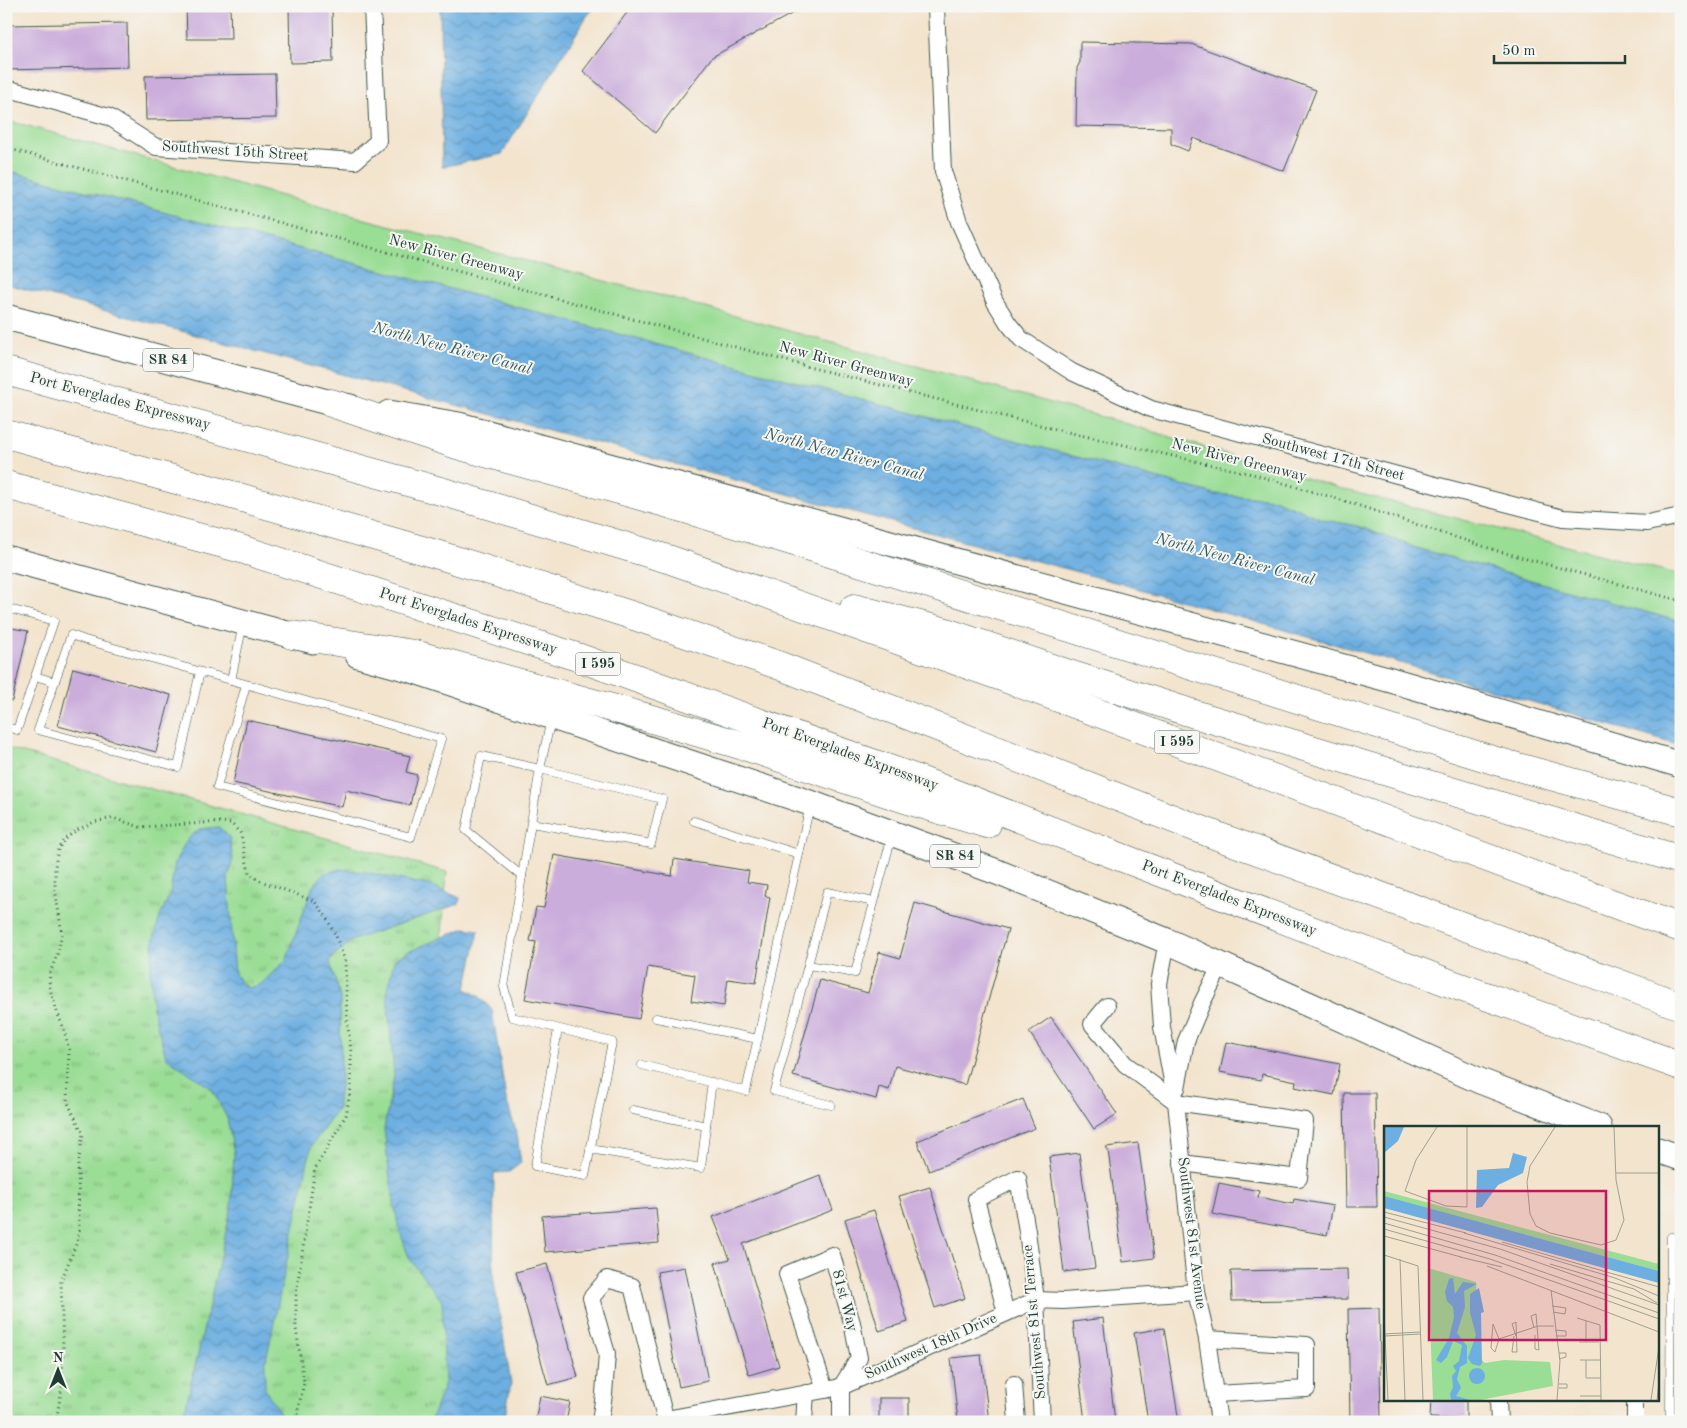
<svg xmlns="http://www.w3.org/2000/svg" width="1687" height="1428" font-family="'Old Standard TT',serif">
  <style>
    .grass { fill: url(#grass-tufts); stroke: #5c8d64 }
    .park { fill: #9add94; stroke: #5c8d64 }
    .water { fill: url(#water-waves); stroke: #46768a }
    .building { fill: #cbaddc }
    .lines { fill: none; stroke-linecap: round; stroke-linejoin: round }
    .service-casing { stroke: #3f564b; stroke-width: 9 }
    .minor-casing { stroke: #3f564b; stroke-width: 18 }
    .primary-casing { stroke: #3f564b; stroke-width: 27 }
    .motorway-casing { stroke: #3f564b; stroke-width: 29 }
    .path { stroke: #3f564b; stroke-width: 3; stroke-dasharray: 1 4; stroke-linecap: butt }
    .service { stroke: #fff; stroke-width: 8 }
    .minor { stroke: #fff; stroke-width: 16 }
    .primary { stroke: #fff; stroke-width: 25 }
    .motorway { stroke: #fff; stroke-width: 28 }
    .labels { text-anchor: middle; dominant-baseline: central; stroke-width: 4; stroke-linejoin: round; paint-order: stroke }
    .shield { fill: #f6f6f2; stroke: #60746d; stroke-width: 1 }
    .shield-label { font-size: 14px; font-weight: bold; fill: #1f3d34 }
    .street-label { font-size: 15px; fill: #1f3d34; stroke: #f6f6f2 }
    .water-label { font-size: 16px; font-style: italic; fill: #325a5f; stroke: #f6f6f2 }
    .inset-road { fill: none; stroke: #9ea190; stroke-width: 1 }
    .view { fill: #c2185b; fill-opacity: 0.15; stroke: #c2185b; stroke-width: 2.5 }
    .inset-edge { fill: none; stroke: #1f3d34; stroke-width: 2.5 }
  </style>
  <defs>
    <pattern id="grass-tufts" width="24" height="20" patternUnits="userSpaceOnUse" patternTransform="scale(1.25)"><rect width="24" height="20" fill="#9add94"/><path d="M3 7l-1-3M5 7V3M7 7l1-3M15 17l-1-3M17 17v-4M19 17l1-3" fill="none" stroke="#7db47a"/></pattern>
    <pattern id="water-waves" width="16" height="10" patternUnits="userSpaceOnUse" patternTransform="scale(1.25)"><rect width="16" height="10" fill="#6dafe1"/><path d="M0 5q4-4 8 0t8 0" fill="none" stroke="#5990b7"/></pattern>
  </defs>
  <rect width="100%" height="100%" fill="#f6f6f2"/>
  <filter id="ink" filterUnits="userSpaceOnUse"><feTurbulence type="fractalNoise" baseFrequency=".02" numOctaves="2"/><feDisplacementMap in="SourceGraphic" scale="10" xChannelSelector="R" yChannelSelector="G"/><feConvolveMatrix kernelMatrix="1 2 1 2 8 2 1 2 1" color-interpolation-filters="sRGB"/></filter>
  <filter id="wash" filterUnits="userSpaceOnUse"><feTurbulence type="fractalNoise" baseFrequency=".0096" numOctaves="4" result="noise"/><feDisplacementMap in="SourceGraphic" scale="20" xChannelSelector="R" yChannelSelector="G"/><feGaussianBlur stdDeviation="1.12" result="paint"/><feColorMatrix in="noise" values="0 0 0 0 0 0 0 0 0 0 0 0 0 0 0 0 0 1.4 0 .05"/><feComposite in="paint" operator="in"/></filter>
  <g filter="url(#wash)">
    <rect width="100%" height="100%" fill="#f3e4ce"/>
    <polygon class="grass" points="6,748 447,872 438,982 483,1422 12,1422 6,1277"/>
    <polygon class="park" points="6,120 369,220 666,297 1131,425 1345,490 1681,575 1681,622 1416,548 1357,526 1325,520 1273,499 1215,494 6,170"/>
    <g class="water">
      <polygon points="440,6 596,6 587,16 502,154 442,167"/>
      <polygon points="6,170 1215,494 1273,499 1325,520 1357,526 1416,548 1681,622 1681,746 1404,664 1122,584 6,284"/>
      <polygon points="219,827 229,837 233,859 228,877 235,974 242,984 249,988 261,984 286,960 313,886 323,874 340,869 370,873 432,886 460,898 459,904 353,940 334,955 330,962 340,997 341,1079 337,1110 311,1147 265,1365 265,1389 282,1416 292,1422 180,1422 184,1414 231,1210 234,1153 227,1118 212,1089 166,1057 153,1010 150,971 154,938 160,916 170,894 175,862 186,841 199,829"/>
      <polygon points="465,928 479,930 466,989 479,996 492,1010 506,1099 517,1134 521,1163 509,1172 494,1173 493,1276 511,1383 504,1422 430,1422 445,1383 442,1301 409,1258 398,1226 389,1172 384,1129 394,1076 387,992 394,960 405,953"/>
    </g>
    <g id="blocks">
      <g class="building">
        <polygon points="186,6 230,6 231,39 187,39"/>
        <polygon points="289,6 332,6 333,62 290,63"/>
        <polygon points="632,6 806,6 712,57 655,133 583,71"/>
        <polygon points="127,23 128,67 8,70 8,25"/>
        <polygon points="1080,42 1191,44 1316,90 1284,171 1193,138 1188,151 1171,144 1171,128 1076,126 1077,68 1080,62"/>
        <polygon points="275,74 276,118 146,120 145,76"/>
        <polygon points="6,627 28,631 12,701 6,700"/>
        <polygon points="73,668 171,695 156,752 58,726"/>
        <polygon points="247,720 410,756 406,772 417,775 410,805 346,790 342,807 233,783"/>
        <polygon points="554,855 672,876 674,859 749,871 747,882 767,885 765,896 770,897 756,983 728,979 724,1006 691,1001 695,975 648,967 639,1019 525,999 536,942 530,941 536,907 544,908"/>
        <polygon points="915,903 1008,929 965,1085 895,1066 889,1090 879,1087 876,1099 793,1076 820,980 868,993 879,952 900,958"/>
        <polygon points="1051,1017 1117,1114 1094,1129 1029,1032"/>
        <polygon points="1226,1042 1340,1064 1334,1095 1295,1087 1296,1081 1262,1074 1261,1080 1220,1072"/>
        <polygon points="1344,1093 1375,1093 1377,1207 1346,1207"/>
        <polygon points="1023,1099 1035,1128 929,1171 917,1141"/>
        <polygon points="1138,1143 1154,1258 1123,1262 1108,1150 1106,1147"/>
        <polygon points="1079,1153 1095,1268 1064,1272 1049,1157"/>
        <polygon points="820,1175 833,1210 743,1244 779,1366 749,1375 715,1263 730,1259 713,1217"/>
        <polygon points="1219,1183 1259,1191 1258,1197 1293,1204 1294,1199 1333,1206 1327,1235 1212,1214"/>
        <polygon points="930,1187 965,1298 935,1308 899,1196"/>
        <polygon points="656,1208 659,1243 545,1252 542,1216"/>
        <polygon points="874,1210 908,1322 879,1331 845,1219"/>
        <polygon points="547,1264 578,1377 548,1385 516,1272"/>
        <polygon points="685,1267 708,1381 679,1387 657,1272"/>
        <polygon points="1347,1269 1348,1299 1232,1301 1231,1271"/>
        <polygon points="1379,1308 1381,1422 1350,1422 1348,1309"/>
        <polygon points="1103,1318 1115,1422 1085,1422 1073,1322"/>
        <polygon points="1164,1328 1179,1422 1148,1422 1134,1333"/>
        <polygon points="981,1355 989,1422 958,1422 951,1358"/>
        <polygon points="540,1396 570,1402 566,1422 535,1422"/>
        <rect x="879" y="1398" width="30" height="24"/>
        <polygon points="1431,1399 1466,1399 1466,1419 1430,1418"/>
      </g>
    </g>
  </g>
  <g filter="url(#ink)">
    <use href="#blocks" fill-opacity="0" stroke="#3f564b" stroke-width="1"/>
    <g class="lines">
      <defs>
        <g id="service">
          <polyline points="6,608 54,621 17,730 6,727"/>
          <polyline points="200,672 178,767 38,730 71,635 85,640 231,680 243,624"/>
          <polyline points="35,676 55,682"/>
          <polyline points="231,680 441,739 411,837 217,787 246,685"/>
          <polyline points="551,719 540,769 481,756 466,830 522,876 504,987 512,1017 612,1042 585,1176 535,1166 558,1029"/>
          <polyline points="694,821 799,854"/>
          <polyline points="522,876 540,769 662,799 651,844 531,823"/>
          <polyline points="874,902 827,892 808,965 855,973 892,836"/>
          <polyline points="808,965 774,1091 831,1105"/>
          <polyline points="656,1018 758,1039"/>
          <polyline points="642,1065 746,1091 810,805"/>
          <polyline points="706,1126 712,1082"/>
          <polyline points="590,1149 701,1168 706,1126 633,1110"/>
          <polyline points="1670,1422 1671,1237 1681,1239"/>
        </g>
        <g id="minor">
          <polyline points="936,6 943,171 959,222 995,302 1008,323 1021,339 1072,372 1151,409 1416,480 1563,518 1647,523 1681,516"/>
          <polyline points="6,88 109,117 156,147 355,161 378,141 372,6"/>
          <polyline points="1167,941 1159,984 1162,1027 1176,1102 1196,1292 1207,1339 1219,1422"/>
          <polyline points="1107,1006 1092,1024 1125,1064 1176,1102 1305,1121 1299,1178 1182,1163"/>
          <polyline points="1177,1088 1186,1041 1202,1003 1221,965"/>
          <polyline points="1006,1313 976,1199 1018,1178 1027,1231 1036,1300 1042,1422"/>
          <polyline points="1207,1339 1307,1345 1307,1389 1215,1394"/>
          <polyline points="1014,1384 1017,1422"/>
          <polyline points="825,1390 787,1274 832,1255 852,1323 859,1358 841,1387 841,1422"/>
          <polyline points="1498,1399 1499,1422"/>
          <polyline points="1635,1399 1635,1422"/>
          <polyline points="666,1419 841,1387 1036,1300 1063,1301 1196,1292"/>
          <polyline points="600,1422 604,1394 607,1354 591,1298 607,1279 632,1286 666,1422"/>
          <polyline points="804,1422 806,1393"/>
        </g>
        <g id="primary">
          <polyline points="6,317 331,403 350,407"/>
          <polyline points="389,413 459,425 1391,680 1681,765"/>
          <polyline points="6,558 313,641"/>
          <polyline points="358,655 412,670 810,803 997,872 1167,941 1480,1081 1599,1127"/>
          <polyline points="1658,1150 1681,1158"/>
        </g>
        <g id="motorway">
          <polyline points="6,371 444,492 671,560 1002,677 1544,879 1681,928"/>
          <polyline points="331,403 457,445 669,504 798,543 1496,761 1681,812"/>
          <polyline points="6,434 232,495 439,555 628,614 778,665 1225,839 1681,1006"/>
          <polyline points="6,485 238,548 577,657 914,778 1452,984 1681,1066"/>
          <polyline points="854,608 943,631 1066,673 1204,717 1681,860"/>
          <polyline points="292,635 414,654 652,719 747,747 911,801 987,824"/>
        </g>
      </defs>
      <use href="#service" class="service-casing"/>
      <use href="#minor" class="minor-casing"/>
      <use href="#primary" class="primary-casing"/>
      <use href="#motorway" class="motorway-casing"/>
      <g class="path">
        <polyline points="6,148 809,367 1063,431 1252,474 1335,498 1498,551 1681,601"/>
        <polyline points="56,1422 62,1386 63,1348 61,1281 77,1242 79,1230 78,1164 83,1134 67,1101 69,1051 64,1029 57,1012 49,985 50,973 58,952 62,934 55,888 55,867 58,849 64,840 75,831 94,822 113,818 140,827 222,822 231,823 240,833 242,839 249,873 258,880 314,901 324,913 336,936 345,961 347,1019 351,1051 351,1088 346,1115 315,1169 296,1294 296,1328 304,1383 297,1414 293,1422"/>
      </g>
      <use href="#service" class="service"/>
      <use href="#minor" class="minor"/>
      <use href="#primary" class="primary"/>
      <use href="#motorway" class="motorway"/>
    </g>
  </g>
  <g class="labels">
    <g class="shield">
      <rect x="143" y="348.5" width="50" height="23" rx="4"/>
      <rect x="575.5" y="652.5" width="45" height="23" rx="4"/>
      <rect x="1154.5" y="730.5" width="45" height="23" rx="4"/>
      <rect x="930" y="844.5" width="50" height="23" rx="4"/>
    </g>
    <g class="shield-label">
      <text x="168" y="360">SR 84</text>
      <text x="598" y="664">I 595</text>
      <text x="1177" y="742">I 595</text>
      <text x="955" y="856">SR 84</text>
    </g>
    <g class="street-label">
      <text transform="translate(235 152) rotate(4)">Southwest 15th Street</text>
      <text transform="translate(456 258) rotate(15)">New River Greenway</text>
      <text transform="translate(846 365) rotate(15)">New River Greenway</text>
      <text transform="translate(120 402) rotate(15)">Port Everglades Expressway</text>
      <text transform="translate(1333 458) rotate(15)">Southwest 17th Street</text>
      <text transform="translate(1239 461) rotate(14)">New River Greenway</text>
      <text transform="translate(468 622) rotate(18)">Port Everglades Expressway</text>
      <text transform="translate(850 755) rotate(20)">Port Everglades Expressway</text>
      <text transform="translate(1229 899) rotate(21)">Port Everglades Expressway</text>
      <text transform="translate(1191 1233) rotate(83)">Southwest 81st Avenue</text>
      <text transform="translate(844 1301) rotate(75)">81st Way</text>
      <text transform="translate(1035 1322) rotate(-95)">Southwest 81st Terrace</text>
      <text transform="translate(931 1347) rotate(-24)">Southwest 18th Drive</text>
    </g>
    <g class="water-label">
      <text transform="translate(452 349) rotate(15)">North New River Canal</text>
      <text transform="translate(844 455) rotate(15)">North New River Canal</text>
      <text transform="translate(1235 560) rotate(15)">North New River Canal</text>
    </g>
  </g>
  <g transform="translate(1384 1126)">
    <rect width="275" height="275" fill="#f3e4ce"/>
    <path d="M 44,142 L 92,156 L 95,231 L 101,237 L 120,234 L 166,236 L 169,260 L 96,274 L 49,274 Z" fill="#9add94"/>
    <path d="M 0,65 L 275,138 L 275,145 L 8,73 L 0,70 Z" fill="#9add94"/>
    <path d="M 0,1 L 20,1 L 14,15 L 0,27 ZM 129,27 L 143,31 L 139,47 L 114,59 L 98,81 L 92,82 L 93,44 L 125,42 ZM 0,70 L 275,145 L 275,157 L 0,82 ZM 69,152 L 71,168 L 79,156 L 93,158 L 80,165 L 81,181 L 73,207 L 83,220 L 83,237 L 76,241 L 73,253 L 77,262 L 72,270 L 86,274 L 67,274 L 66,268 L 69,261 L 68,250 L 72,245 L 69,240 L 75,235 L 78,219 L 69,215 L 63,231 L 57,237 L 52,234 L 65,212 L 70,191 L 69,181 L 63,175 L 61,166 L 65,153 ZM 95,162 L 100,186 L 97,187 L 98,237 L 96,240 L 88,238 L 84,232 L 92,209 L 86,187 L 86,168 ZM85 250a8 8 0 1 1 16 0a8 8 0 1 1-16 0Z" fill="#6dafe1"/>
    <path class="inset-road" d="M 53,1 L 32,34 L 21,65 L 62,80 L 83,81 L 83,1M 171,1 L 146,40 L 143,56 L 146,88 L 152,100 L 166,107 L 217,119 L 232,114 L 240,94 L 232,54 L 230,1M 232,47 L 275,47M 0,86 L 82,107M 0,91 L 116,123 L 275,179M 0,97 L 111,129 L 275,187M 0,103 L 106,133 L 275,193M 80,107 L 231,152 L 275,170M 0,110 L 77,131M 118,116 L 275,161M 0,129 L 34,140 L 39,274M 76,131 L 118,141M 16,133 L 21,274M 166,138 L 250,163 L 273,177M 103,140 L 275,206M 167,164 L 176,235 L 173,274M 168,180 L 182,182 L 181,188 L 169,186M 0,188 L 4,274M 193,192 L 216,199 L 217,274M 202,195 L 202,216M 109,198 L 115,213 L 111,226 L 107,222 ZM 150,202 L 147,190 L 152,188 L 155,224 L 151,223 L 151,209M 171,204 L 182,205 L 182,210 L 172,210M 0,208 L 36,206M 1,210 L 36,208M 130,210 L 128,226 L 133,226 L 132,196 L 128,198 L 132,210M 115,213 L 154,200 L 170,200M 195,216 L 215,216M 175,227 L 182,227 L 182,231 L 175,233M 196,234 L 217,234M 202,234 L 202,252 L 217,252M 175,262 L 183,262 L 183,258 L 175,258M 196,270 L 217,270M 267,274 L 275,221M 273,274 L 275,256"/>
    <path class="view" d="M 45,65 L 222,65 L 222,214 L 45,214 Z"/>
    <rect width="275" height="275" class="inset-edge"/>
  </g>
  <rect width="1687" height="1428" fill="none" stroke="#f6f6f2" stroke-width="25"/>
  <g transform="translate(58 1370)" stroke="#f6f6f2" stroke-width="4" paint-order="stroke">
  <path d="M0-4L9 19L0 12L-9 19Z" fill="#1f3d34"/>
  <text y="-8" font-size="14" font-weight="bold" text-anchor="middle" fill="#1f3d34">N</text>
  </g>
  <path d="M1494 55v8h131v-8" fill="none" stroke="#1f3d34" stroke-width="2.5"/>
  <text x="1502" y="55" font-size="15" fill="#1f3d34" stroke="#f6f6f2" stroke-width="4" paint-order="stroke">50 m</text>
</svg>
